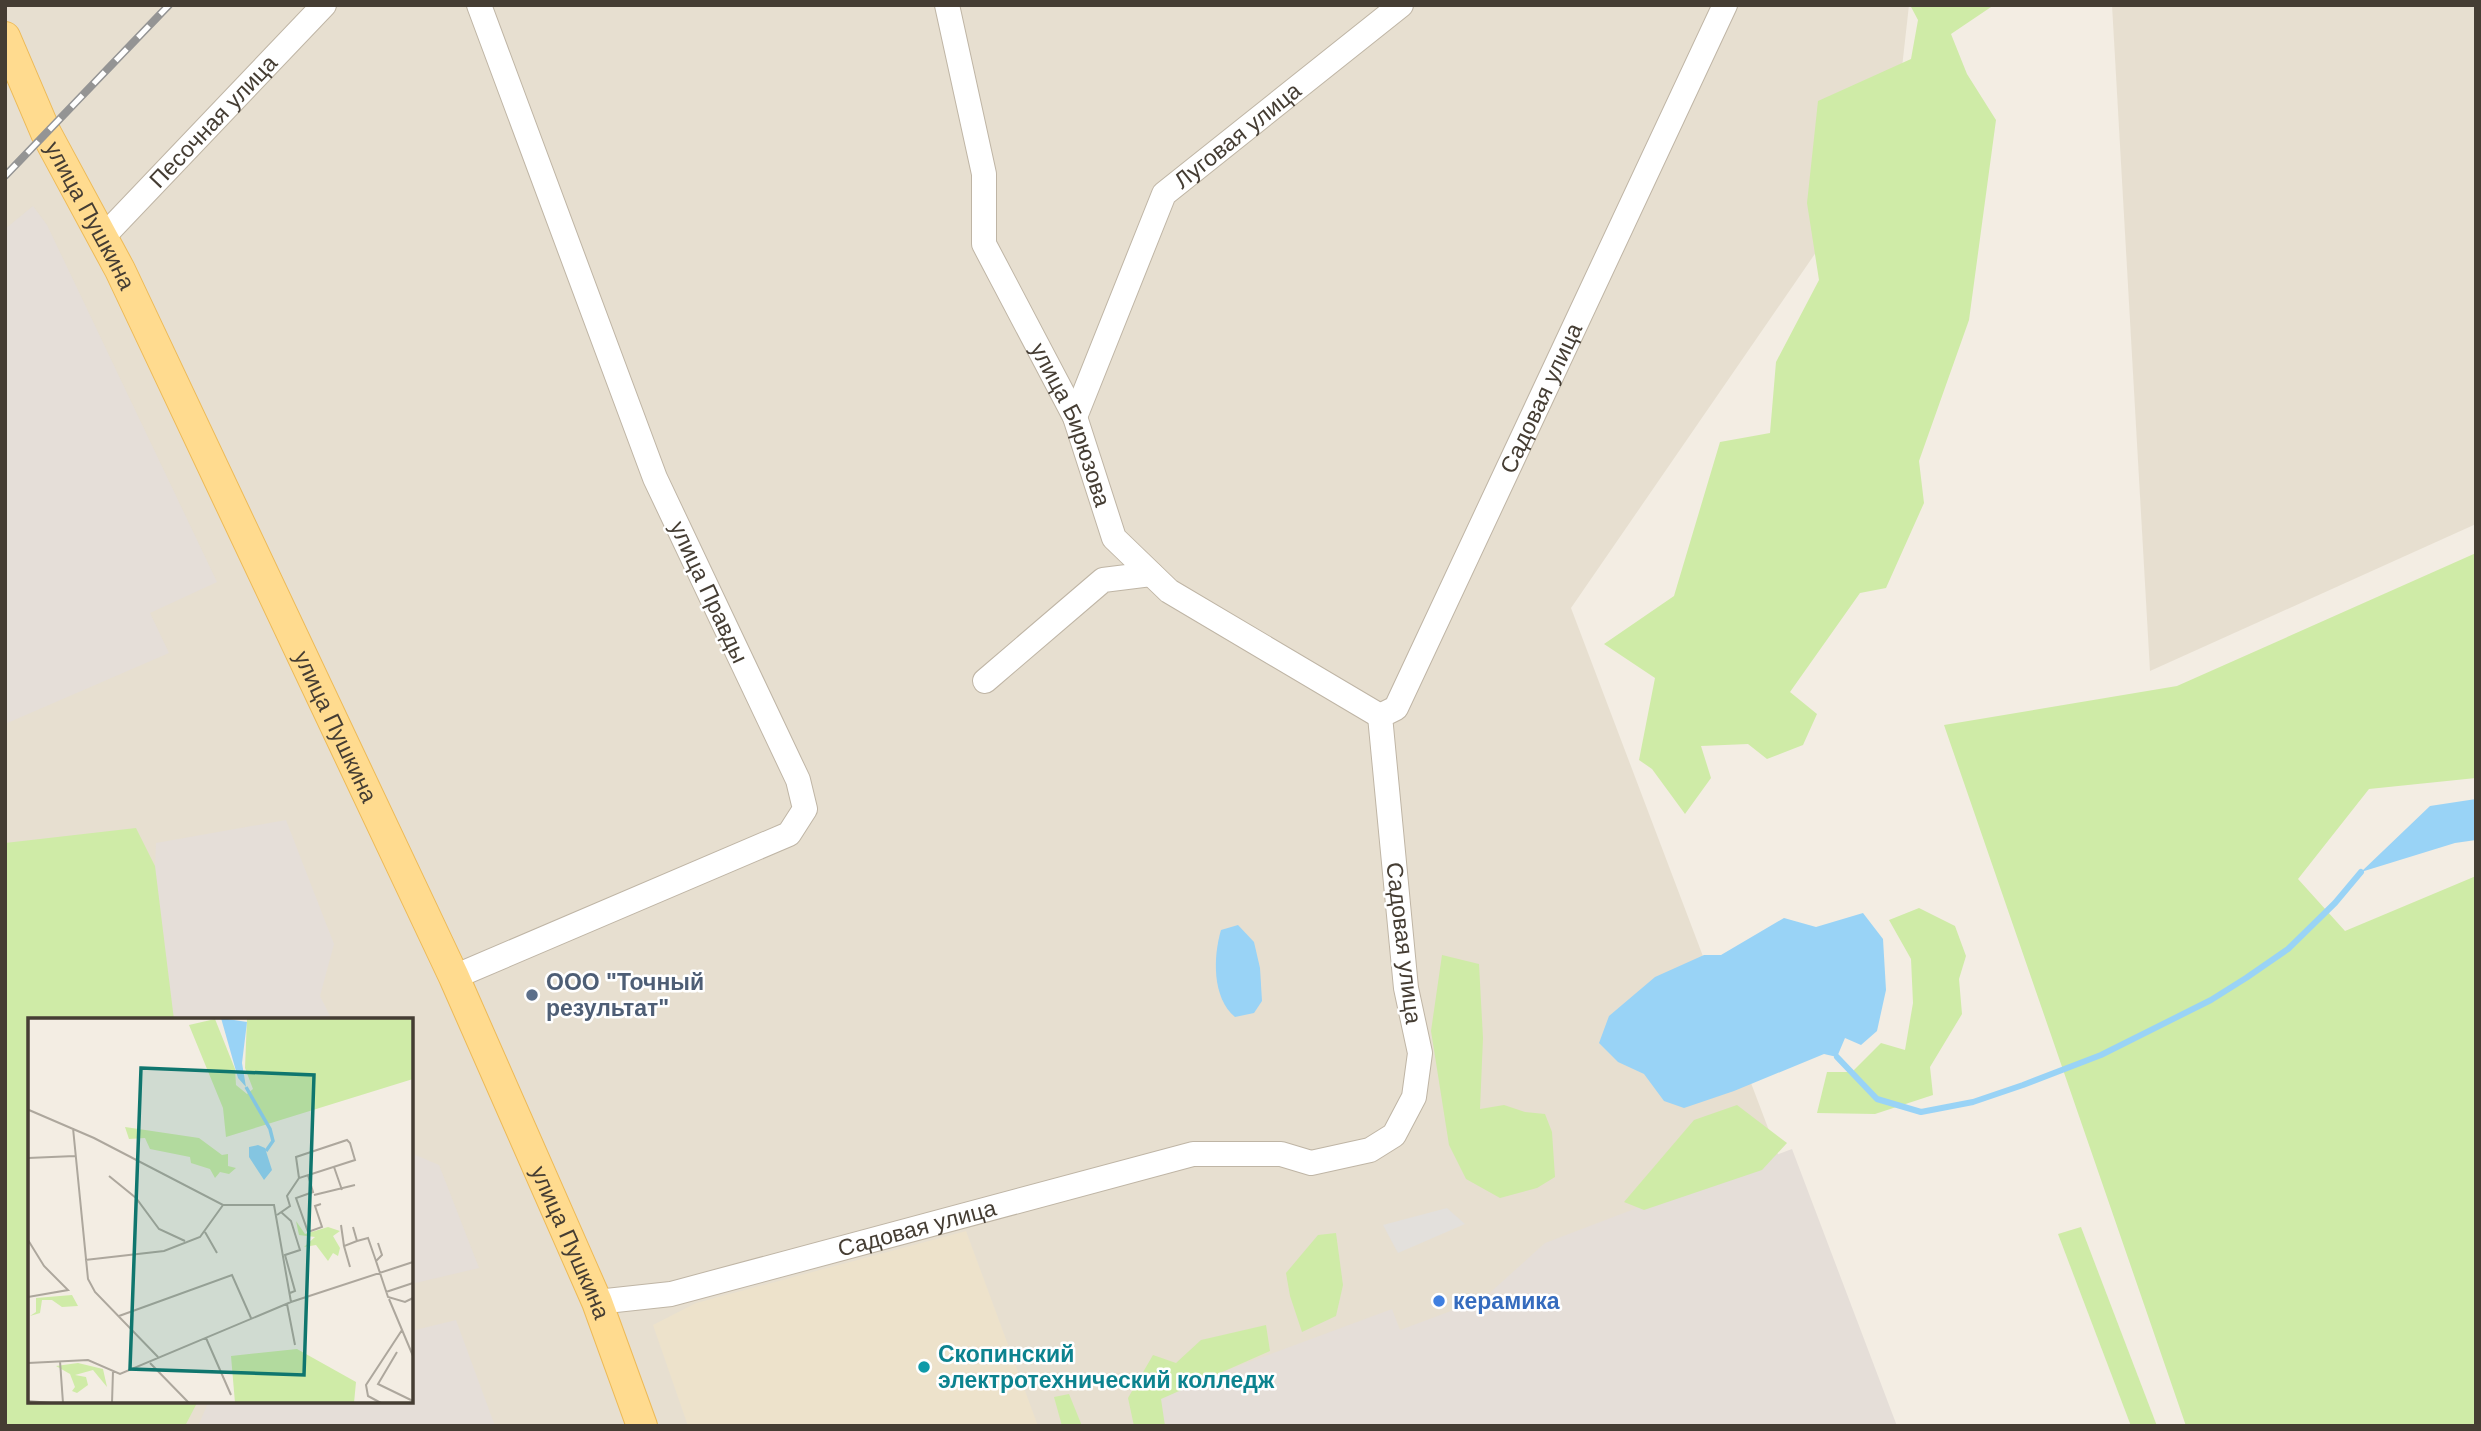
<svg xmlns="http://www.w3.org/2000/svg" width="2481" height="1431" font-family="Helvetica,sans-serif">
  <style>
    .residential { fill: #e7dfd0; fill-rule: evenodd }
    .industrial { fill: #e5ded8 }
    .education { fill: #ede2cb }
    .green { fill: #cfeba7 }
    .parking { fill: #e3e0dc }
    .water { fill: #99d3f6 }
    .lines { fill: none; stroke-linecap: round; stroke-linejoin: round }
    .stream { stroke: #99d3f6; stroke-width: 6 }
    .minor-casing { stroke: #bfb5a5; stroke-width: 26 }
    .major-casing { stroke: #edba57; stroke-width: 32 }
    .minor { stroke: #fff; stroke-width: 24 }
    .major { stroke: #ffdb8f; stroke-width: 30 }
    .rail-casing { stroke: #949494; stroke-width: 8 }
    .rail { stroke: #fff; stroke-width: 5; stroke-dasharray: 16; stroke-linecap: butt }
    .service-dot { fill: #5c6f8a; stroke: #fff; stroke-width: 2.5 }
    .shop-dot { fill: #3f7fe0; stroke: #fff; stroke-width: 2.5 }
    .culture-dot { fill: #0f9aa8; stroke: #fff; stroke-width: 2.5 }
    .labels { text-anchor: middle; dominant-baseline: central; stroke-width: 5; stroke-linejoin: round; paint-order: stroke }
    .street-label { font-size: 23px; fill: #453d33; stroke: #fff }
    .service-label { font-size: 23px; font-weight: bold; fill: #4e5e75; stroke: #fff; text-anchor: start }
    .shop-label { font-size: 23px; font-weight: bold; fill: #366cbe; stroke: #fff; text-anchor: start }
    .culture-label { font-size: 23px; font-weight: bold; fill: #0d838f; stroke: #fff; text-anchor: start }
    .inset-river { fill: none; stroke: #99d3f6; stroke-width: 3.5 }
    .inset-road { fill: none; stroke: #ada79d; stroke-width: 2 }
    .view { fill: #0f766e; fill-opacity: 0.15; stroke: #0f766e; stroke-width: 3.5 }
    .inset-edge { fill: none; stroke: #453d33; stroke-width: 3.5 }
  </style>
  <rect width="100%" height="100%" fill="#f3ede3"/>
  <g class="residential">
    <path d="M 5,5 L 1909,5 L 1894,139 L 1571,608 L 1881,1426 L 5,1426 ZM 30,1020 L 411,1020 L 411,1401 L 30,1401 Z"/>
    <polygon points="2112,5 2476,5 2476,524 2150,671"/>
  </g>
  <g class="industrial">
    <polygon points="33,206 47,225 217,582 150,613 169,653 5,724 5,229"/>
    <polygon points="286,820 334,944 320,996 332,1020 174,1020 155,866 156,843"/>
    <polygon points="1792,1149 1897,1426 1150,1426 1141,1402 1392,1309 1400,1330 1483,1299 1545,1243"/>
    <polygon points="411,1153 439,1165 479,1268 411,1284"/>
    <polygon points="456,1320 495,1426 198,1426 209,1401 411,1401 411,1331"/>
  </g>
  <polygon class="education" points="966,1231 1038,1426 688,1426 653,1325 696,1303"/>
  <g class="green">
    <polygon points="1910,5 1994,5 1951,34 1967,74 1996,120 1969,320 1919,461 1924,503 1886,588 1860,593 1790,692 1817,714 1803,745 1767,759 1748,744 1701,746 1711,778 1685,814 1652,769 1639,760 1655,678 1604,644 1674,596 1720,442 1770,433 1776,362 1819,280 1807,203 1818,101 1911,59 1918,20"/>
    <polygon points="2476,553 2476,778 2369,789 2298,879 2345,931 2476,876 2476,1426 2186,1426 1944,725 2177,686"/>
    <polygon points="136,828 155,866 174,1020 30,1020 30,1401 198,1401 185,1426 5,1426 5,843"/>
    <polygon points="1919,908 1955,926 1966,956 1959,979 1962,1014 1930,1067 1933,1095 1875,1114 1817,1113 1827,1072 1852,1072 1881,1043 1905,1050 1913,1003 1911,959 1889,920"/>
    <polygon points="1442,955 1479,964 1483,1038 1480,1109 1504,1105 1525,1112 1545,1114 1552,1132 1555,1177 1537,1188 1500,1198 1466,1179 1449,1145 1431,1031"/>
    <polygon points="1737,1105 1787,1143 1762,1170 1644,1210 1624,1202 1694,1120"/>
    <polygon points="2081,1227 2157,1426 2131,1426 2058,1234"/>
    <polygon points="1336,1233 1343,1285 1336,1316 1302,1332 1290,1296 1286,1273 1318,1235"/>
    <polygon points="1266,1325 1270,1351 1161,1399 1165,1426 1134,1426 1128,1398 1153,1355 1176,1363 1201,1340"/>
    <polygon points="1069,1394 1082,1426 1062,1426 1054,1397"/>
  </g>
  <polygon class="parking" points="1447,1208 1465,1224 1398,1253 1383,1225"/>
  <g class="water">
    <polygon points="2476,799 2476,840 2455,843 2361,872 2430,806"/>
    <polygon points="1863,913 1883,939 1886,990 1877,1031 1861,1045 1845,1038 1837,1057 1824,1054 1734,1091 1684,1108 1664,1101 1644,1074 1618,1062 1599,1043 1609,1016 1655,977 1704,955 1721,955 1784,918 1816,927"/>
    <path d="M 1238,925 L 1254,942 L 1260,968 L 1262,1001 L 1254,1013 L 1235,1017 C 1212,998 1213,957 1221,930 Z"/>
  </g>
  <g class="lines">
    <polyline class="stream" points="1837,1057 1877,1099 1921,1112 1973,1102 2023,1085 2101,1055 2211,1000 2246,978 2288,949 2335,903 2361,872"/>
    <defs>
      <g id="minor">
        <path id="s1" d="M 947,5 L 984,174 L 984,244 L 1075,417 L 1114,538 L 1169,591 L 1380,716"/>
        <path id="s2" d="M 102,238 L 324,5"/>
        <path id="s3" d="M 1075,417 L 1164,194 L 1401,5"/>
        <polyline points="985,681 1103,580 1151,574"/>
        <polyline points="454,977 789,834 805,809 798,780 655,478 479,5"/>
        <path id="s4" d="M 597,1302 L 671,1294 L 1193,1154 L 1281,1154 L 1311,1163 L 1370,1150 L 1394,1135 L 1414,1097 L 1420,1053 L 1406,988 L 1380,716 L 1396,708 L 1725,5"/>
      </g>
      <g id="major">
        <path id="s5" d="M 5,37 L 46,133 L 120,270 L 454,977 L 597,1302 L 642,1426"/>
      </g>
    </defs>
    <use href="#minor" class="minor-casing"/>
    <use href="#major" class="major-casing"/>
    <use href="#minor" class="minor"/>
    <use href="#major" class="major"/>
    <defs>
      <polyline id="rail" points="5,176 169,5"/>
    </defs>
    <use href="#rail" class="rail-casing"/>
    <use href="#rail" class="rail"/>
  </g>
  <circle class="service-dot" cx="532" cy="995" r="7"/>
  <circle class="shop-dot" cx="1439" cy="1301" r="7"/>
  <circle class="culture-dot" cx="924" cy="1367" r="7"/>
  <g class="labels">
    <g class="street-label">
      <text stroke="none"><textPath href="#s2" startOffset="161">Песочная улица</textPath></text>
      <text stroke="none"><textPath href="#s3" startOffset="334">Луговая улица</textPath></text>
      <text stroke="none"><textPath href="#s5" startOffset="198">улица Пушкина</textPath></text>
      <text stroke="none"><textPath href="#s4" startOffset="1610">Садовая улица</textPath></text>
      <text stroke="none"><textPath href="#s1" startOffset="444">улица Бирюзова</textPath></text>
      <text transform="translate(709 592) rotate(65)">улица Правды</text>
      <text stroke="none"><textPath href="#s5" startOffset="765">улица Пушкина</textPath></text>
      <text transform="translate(1404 943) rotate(83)">Садовая улица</text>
      <text stroke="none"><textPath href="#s4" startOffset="329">Садовая улица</textPath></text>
      <text stroke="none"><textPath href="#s5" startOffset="1332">улица Пушкина</textPath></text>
    </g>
    <g class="service-label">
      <text x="546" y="982">ООО "Точный<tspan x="546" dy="26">результат"</tspan></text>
    </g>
    <g class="shop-label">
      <text x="1453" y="1301">керамика</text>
    </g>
    <g class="culture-label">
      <text x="938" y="1354">Скопинский<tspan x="938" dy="26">электротехнический колледж</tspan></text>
    </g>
  </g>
  <g transform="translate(28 1018)">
    <rect width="385" height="385" fill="#f3ede3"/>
    <path d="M 219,0 L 385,0 L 385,61 L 198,119 L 195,90 L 161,7 L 187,1 L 207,51 L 208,67 L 219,76 L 225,71 L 217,50 ZM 97,109 L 171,120 L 194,137 L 200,136 L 200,148 L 208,150 L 201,156 L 192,154 L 187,160 L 182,151 L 163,145 L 162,139 L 122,131 L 117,120 L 101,121 ZM 268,203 L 277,216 L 300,209 L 312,213 L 305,218 L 312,230 L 310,238 L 305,235 L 300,243 L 288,227 L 276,229 L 287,219 L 271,217 ZM 44,277 L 50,288 L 34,289 L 24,282 L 14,282 L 12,295 L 2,298 L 8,294 L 8,280 ZM 269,331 L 328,364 L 326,385 L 207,385 L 203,338 ZM 50,345 L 75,351 L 79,369 L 65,352 L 47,357 L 58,359 L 60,367 L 49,375 L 44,373 L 47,369 L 42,356 L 28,348 Z" fill="#cfeba7"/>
    <path d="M 193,0 L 219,4 L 214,45 L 218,69 L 210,60 ZM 230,127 L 237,130 L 244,152 L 236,162 L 221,139 L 221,129 Z" fill="#99d3f6"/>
    <path class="inset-river" d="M 218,69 L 242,111 L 245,123 L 238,133"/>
    <path class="inset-road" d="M 1,92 L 66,120 L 195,187 L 246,187 L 263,284M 45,110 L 60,261 L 67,274 L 130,339M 0,140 L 47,138M 306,149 L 314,172M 280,157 L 285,174 L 268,180 L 280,214 L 294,209 L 287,188 L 293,186M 81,158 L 108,180 L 131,211 L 157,223M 286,177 L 327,167M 253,194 L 263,203 L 272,232 L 257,237 L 267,273 L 262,275M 249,197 L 262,188 L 259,178 L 271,160 L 327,142 L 322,125 L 319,122 L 268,139 L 271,160M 313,207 L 316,228M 325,209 L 329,223 L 340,220 L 348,243M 177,214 L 189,235M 0,222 L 16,248 L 40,272 L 0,279M 350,225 L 354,237 L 348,243 L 360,279 L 377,284 L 385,280M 57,242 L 136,233 L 172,219 L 195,187M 322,249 L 316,228 L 329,223M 358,274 L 385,265M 361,281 L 385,338M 259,286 L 267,327M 91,298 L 204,257 L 223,300M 178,320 L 203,377M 369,334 L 350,366 L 385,383M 32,343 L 35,385M 0,345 L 60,342 L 92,356 L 263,284 L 385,244M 122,345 L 161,385M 0,383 L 23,385M 84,385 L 85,353M 353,385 L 340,378 L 338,367 L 374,312"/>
    <path class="view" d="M 113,50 L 286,57 L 276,357 L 102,351 Z"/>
    <rect width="385" height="385" class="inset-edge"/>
  </g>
  <rect width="2481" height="1431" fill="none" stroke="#453d33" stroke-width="14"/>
</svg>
